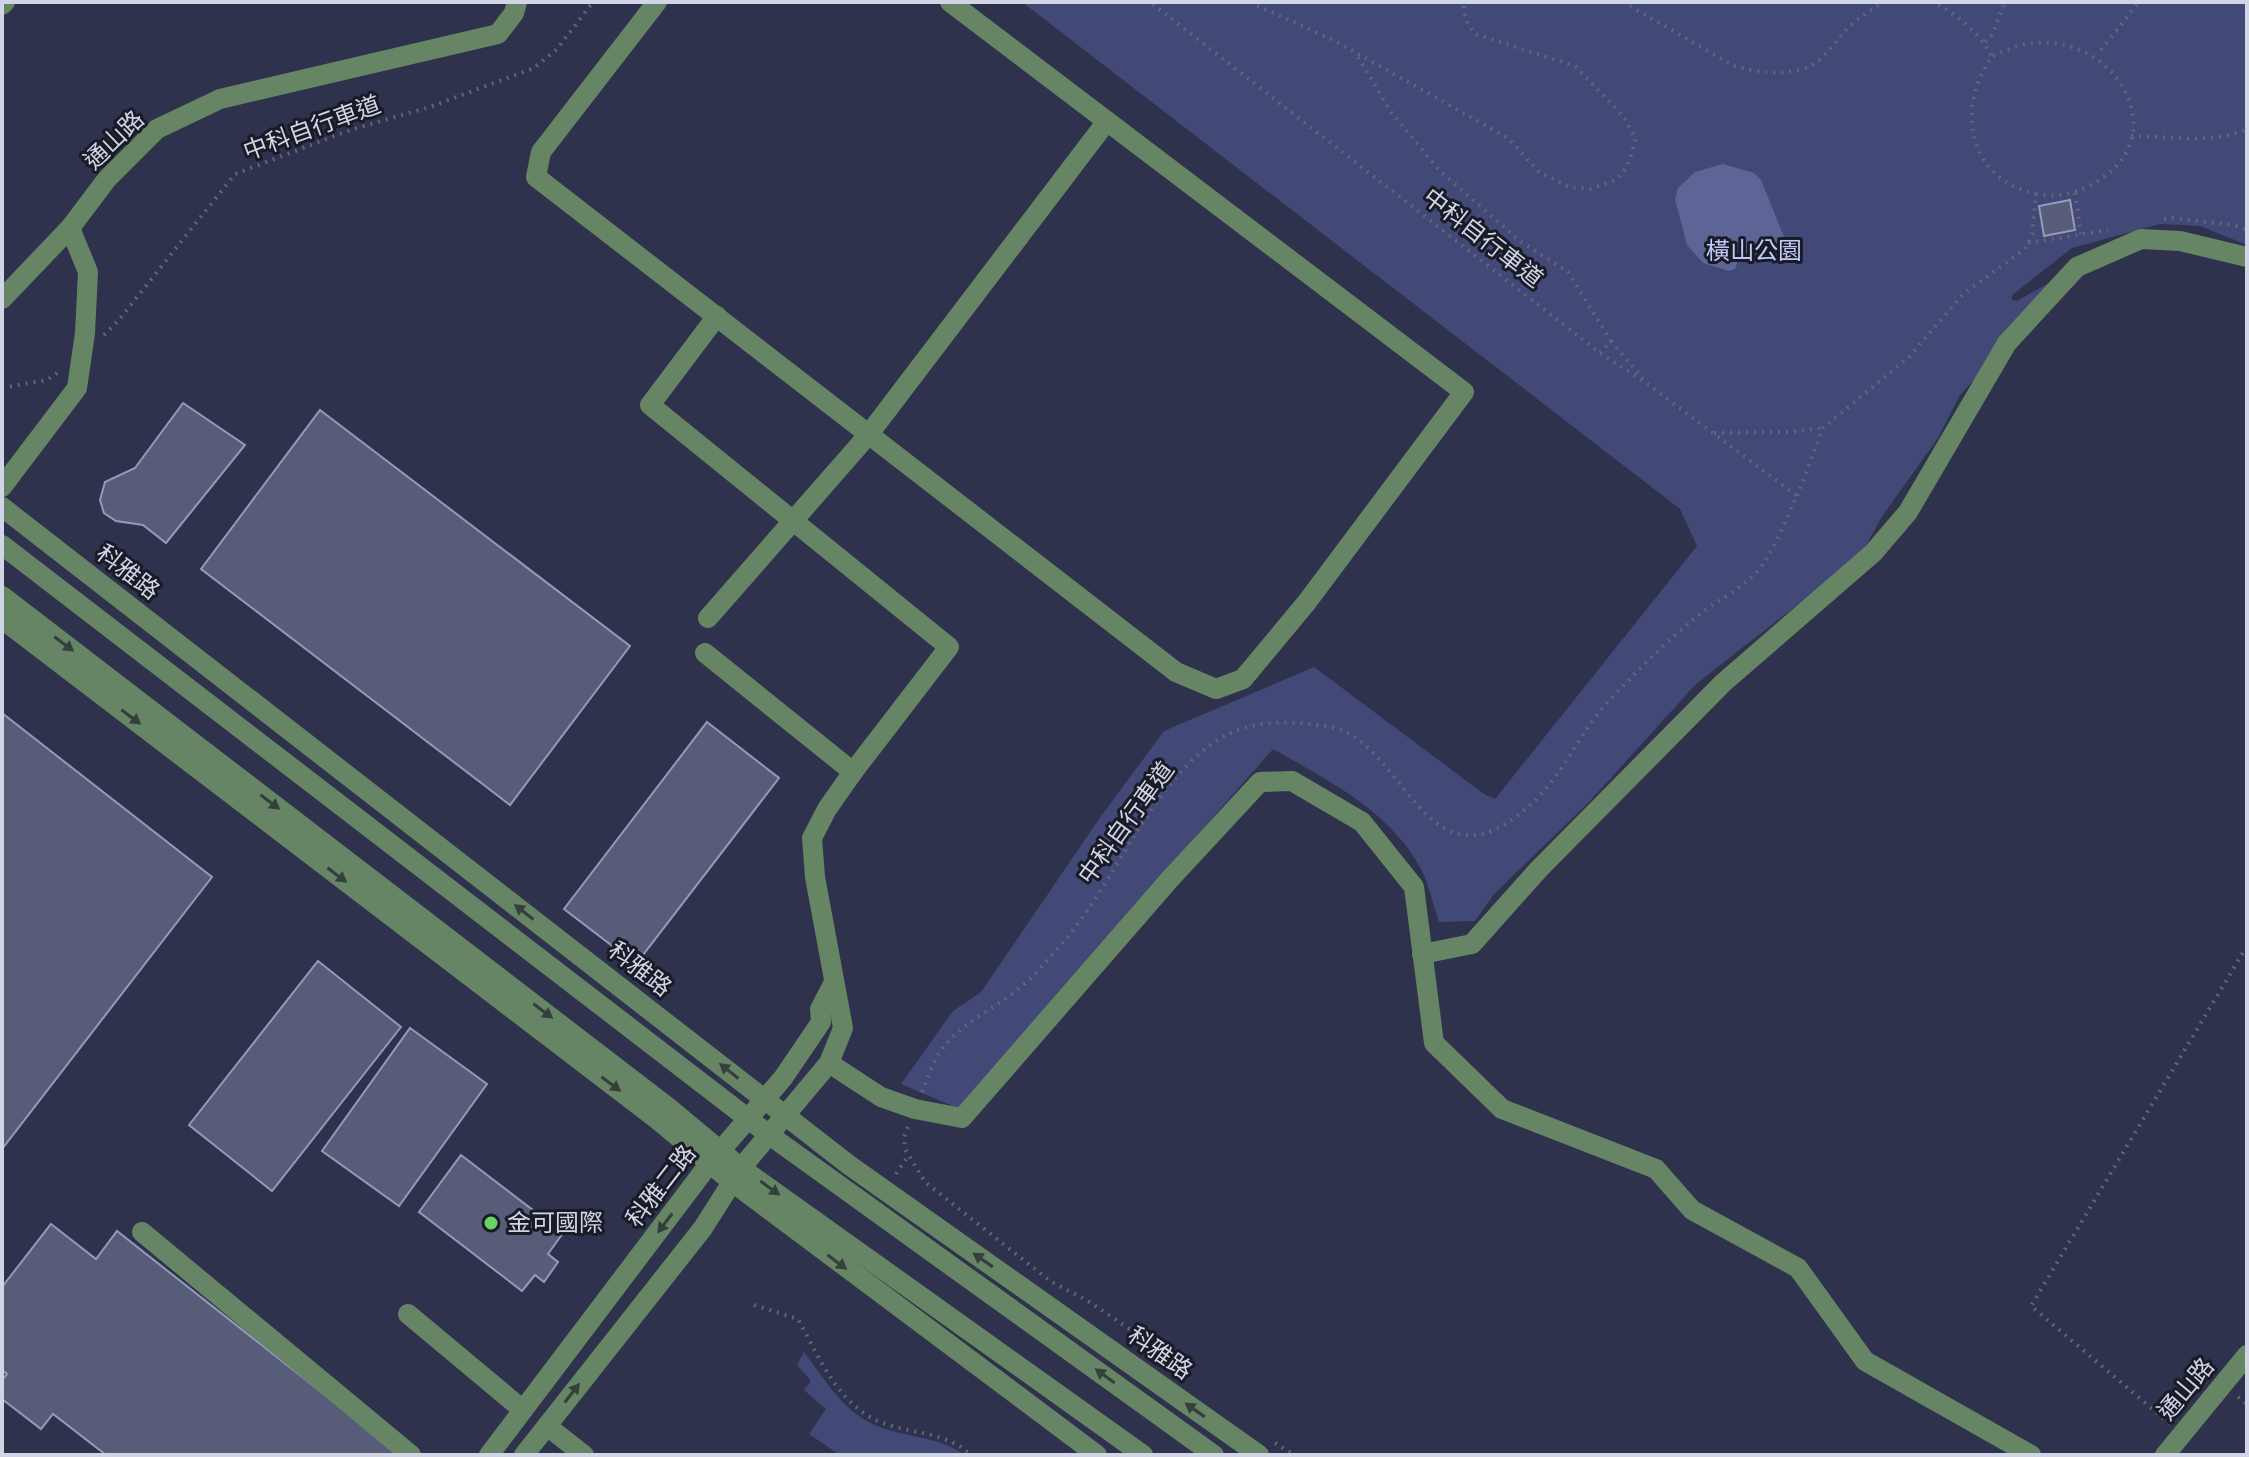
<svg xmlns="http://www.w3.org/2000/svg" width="2249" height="1457" font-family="'DejaVu Sans','Noto Sans TC',sans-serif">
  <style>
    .green { fill: #434976 }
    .water { fill: #5e6596 }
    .building { fill: #575c79; stroke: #959abb; stroke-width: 2 }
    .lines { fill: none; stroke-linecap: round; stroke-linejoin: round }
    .path { stroke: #61657c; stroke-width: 4; stroke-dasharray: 2 6; stroke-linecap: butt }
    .minor { stroke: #668564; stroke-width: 20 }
    .oneway { fill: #34403c }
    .poi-dot { fill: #68d465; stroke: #191b27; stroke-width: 3 }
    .labels { text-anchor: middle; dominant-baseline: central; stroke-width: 6; stroke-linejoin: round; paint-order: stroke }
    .street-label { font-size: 24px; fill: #d1d5e6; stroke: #191b27 }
    .park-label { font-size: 24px; fill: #c1c9f7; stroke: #191b27 }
    .poi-label { font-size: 24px; fill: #d1d5e6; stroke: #191b27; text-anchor: start }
  </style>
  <rect width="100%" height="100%" fill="#2e324c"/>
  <g class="green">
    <path d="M 1022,2 L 2247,2 L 2247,245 L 2200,226 L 2160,224 L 2072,248 L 2012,295 L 2012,300 L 2017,301 L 2077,267 L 1960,395 L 1938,438 L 1881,518 L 1861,555 L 1696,684 L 1590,801 L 1494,894 L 1475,921 L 1439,922 C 1433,905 1429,884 1421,869 C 1389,810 1329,781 1273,749 L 1111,933 L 976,1101 L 957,1108 L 901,1084 L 953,1011 L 981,992 L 1099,819 L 1164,731 L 1314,667 L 1484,794 L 1495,799 L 1697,546 L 1680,509 Z"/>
    <path d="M 804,1352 C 827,1382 845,1416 883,1428 C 911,1438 939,1437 965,1455 L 840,1455 L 809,1434 L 826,1409 L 804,1390 L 811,1381 L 797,1365 Z"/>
  </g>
  <polygon class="water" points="1723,164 1754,173 1761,180 1784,237 1782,245 1770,253 1762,250 1738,261 1735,269 1729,271 1703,263 1687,245 1675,199 1678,188 1695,172"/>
  <g class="building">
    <polygon points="2070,200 2075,230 2044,236 2039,206"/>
    <polygon points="183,403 245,445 166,543 143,525 116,521 104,513 100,500 105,482 135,468"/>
    <polygon points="320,410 630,646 510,805 201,569"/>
    <polygon points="2,713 212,877 2,1149"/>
    <polygon points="707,722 779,778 636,964 564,909"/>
    <polygon points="318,961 401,1027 272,1191 189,1125"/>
    <polygon points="410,1028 487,1084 399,1206 322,1151"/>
    <polygon points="461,1155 563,1233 548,1254 558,1262 544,1282 535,1275 522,1291 419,1212"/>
    <polygon points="51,1224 96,1259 117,1231 401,1455 106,1455 53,1414 41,1429 2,1399 2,1380 7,1374 2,1370 2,1287"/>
  </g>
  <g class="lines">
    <g class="path">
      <polyline points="1250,2 1335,41 1508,138 1539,172 1569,187 1590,189 1616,180 1627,167 1636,139 1623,116 1575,66 1475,34 1466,20 1463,2"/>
      <path d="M 1623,2 L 1734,66 C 1759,73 1797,78 1818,61 C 1830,52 1838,38 1848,28 C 1858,18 1871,10 1883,2"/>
      <polyline points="1950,2 1951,10"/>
      <polyline points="1985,42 1992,35 2005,2"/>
      <polyline points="2101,50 2139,2"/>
      <path d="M 1993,56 C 2097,0 2192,135 2089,186 C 2072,194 2055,198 2036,194"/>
      <polyline points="1358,57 1391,112 1440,171 1520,241 1568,272 1611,341 1600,353"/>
      <path d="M 2131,136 C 2167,136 2213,145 2247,129"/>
      <polyline points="2075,193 2081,234"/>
      <polyline points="2164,219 2172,218 2234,225 2247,230"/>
      <polyline points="2028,243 2108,230"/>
      <polyline points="104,335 118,321 235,174 350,130 430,107 534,68 557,49 593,2"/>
      <polyline points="1611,341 1643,379"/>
      <polyline points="2,388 47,380 60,371"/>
      <polyline points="1714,433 1789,432 1823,428"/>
      <path d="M 1797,496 L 1823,428 L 1909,357 L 1963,294 L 2025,249 L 2032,234 L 2036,194 C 1968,179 1955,108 1992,57 C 1980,33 1957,14 1933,2"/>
      <path d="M 922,1092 C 927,1080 932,1064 940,1052 C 959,1024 991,1011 1017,990 C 1035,977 1050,956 1065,940 C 1117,879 1149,787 1216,741 C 1247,719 1294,720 1331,727 C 1386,737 1412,829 1464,835 C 1489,838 1513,821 1530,805 C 1558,780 1572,749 1593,720 C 1604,705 1618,691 1631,678 C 1652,655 1676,634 1700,614 C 1721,598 1748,586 1763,564 C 1777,544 1786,518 1797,496 L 1646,383 L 1600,353 L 1150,2"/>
      <polyline points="908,1127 904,1137 905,1149 925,1182 1050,1281 1088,1301 1131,1330 1171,1367"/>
      <polyline points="896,1174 908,1156"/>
      <path d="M 754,1305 L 798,1319 C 819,1356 836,1402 878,1421 C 910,1435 944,1430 971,1455"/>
      <polyline points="2238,1397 2247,1404"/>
      <polyline points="2170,1424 2031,1306 2247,946"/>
      <polyline points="1275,1443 1294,1455"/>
    </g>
    <g class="minor">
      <polyline points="657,2 541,152 536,177 1176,672 1216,689 1243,679 1307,602 1464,392 950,2"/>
      <polyline points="2,5 5,2"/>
      <polyline points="2,299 70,228"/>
      <polyline points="717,316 650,405 949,647 853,772"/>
      <polyline points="2,487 77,388 85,333 88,272 70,228 107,179 157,129 220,99 498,34 514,13 517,2"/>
      <polyline points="2,507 849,1165 1259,1455"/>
      <polyline points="2,545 768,1134 1214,1455"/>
      <polyline points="2,596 669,1108 741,1168 1143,1455"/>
      <polyline points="708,618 869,434 1107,121"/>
      <polyline points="2,619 658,1120 731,1181 1097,1455"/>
      <polyline points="1422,954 1472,944 1539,869 1723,683 1873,553 1908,512 2007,343 2077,267 2141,239 2180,241 2247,257"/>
      <polyline points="829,1063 881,1097 915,1109 962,1118 1170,879 1260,782 1292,781 1362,822 1414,887 1434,1043 1502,1109 1656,1169 1692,1210 1798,1268 1865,1361 2031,1455"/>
      <polyline points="142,1232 411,1455"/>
      <polyline points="408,1314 523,1410"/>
      <polyline points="547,1426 584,1455"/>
      <polyline points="489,1455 709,1164 783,1078 821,1022 820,1009 833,984"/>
      <polyline points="524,1455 703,1228 741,1168 829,1063 843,1028 815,877 812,838 827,809 853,772 705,653"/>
      <polyline points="2165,1455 2247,1355"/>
    </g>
  </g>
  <defs><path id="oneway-solid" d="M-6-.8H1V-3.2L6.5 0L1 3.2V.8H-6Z" transform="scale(2)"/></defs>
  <g class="oneway">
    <use href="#oneway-solid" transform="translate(64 644) rotate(37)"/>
    <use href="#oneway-solid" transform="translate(131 717) rotate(37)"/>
    <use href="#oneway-solid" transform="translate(270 802) rotate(37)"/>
    <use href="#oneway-solid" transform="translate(337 875) rotate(37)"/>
    <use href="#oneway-solid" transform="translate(524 912) rotate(-142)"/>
    <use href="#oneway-solid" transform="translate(543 1011) rotate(37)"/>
    <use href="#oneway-solid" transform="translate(729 1071) rotate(-142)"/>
    <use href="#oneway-solid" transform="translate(611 1084) rotate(37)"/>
    <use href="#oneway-solid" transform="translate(770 1188) rotate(36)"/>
    <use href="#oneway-solid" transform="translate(665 1223) rotate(127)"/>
    <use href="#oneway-solid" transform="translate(983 1260) rotate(-145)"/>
    <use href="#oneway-solid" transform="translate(837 1262) rotate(37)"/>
    <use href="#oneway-solid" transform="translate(1105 1376) rotate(-144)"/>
    <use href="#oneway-solid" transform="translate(572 1393) rotate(-52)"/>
    <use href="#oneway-solid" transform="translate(1195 1410) rotate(-145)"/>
  </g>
  <circle class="poi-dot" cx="491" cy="1223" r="8"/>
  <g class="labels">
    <g class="street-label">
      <text transform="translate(312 128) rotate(-20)">中科自行車道</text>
      <text transform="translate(114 140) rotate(-44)">通山路</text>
      <text transform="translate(1483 238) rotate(38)">中科自行車道</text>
      <text transform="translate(128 572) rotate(38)">科雅路</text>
      <text transform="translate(1126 823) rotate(-54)">中科自行車道</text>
      <text transform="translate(640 969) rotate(38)">科雅路</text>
      <text transform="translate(661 1186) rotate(-52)">科雅二路</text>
      <text transform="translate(1160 1353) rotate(35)">科雅路</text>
      <text transform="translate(2186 1389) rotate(-50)">通山路</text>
    </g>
    <g class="park-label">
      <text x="1754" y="251">橫山公園</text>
    </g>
    <g class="poi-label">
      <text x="507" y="1223">金可國際</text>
    </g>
  </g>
  <rect width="2249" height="1457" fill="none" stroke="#d1d5e6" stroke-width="8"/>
</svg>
